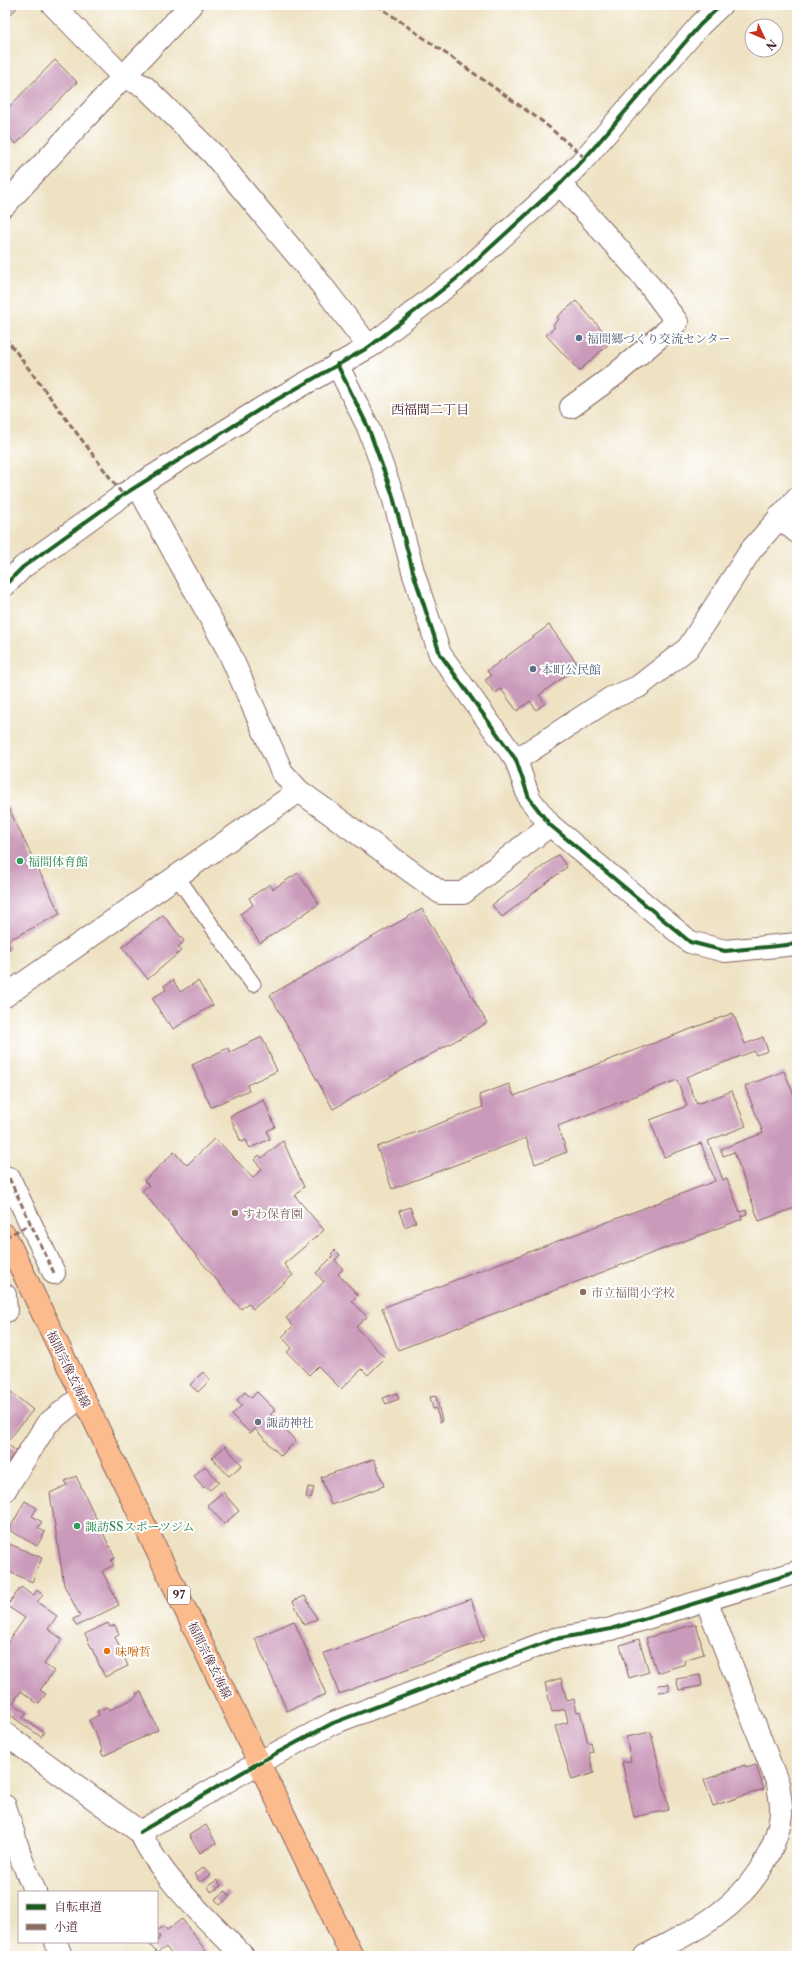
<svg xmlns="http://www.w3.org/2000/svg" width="802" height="1961" font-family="'Libre Caslon Text','Noto Serif JP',serif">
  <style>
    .building { fill: #ca9aba }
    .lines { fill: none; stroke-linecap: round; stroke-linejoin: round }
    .service-casing { stroke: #836360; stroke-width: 17 }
    .pedestrian-casing { stroke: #836360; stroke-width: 24 }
    .minor-casing { stroke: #836360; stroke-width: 24 }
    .primary-casing { stroke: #836360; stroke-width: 24 }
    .service { stroke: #fff; stroke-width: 15 }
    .pedestrian { stroke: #fff; stroke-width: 22 }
    .minor { stroke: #fff; stroke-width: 22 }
    .primary { stroke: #fbbb8d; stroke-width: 22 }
    .quiet { stroke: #8d6e63; stroke-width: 3; stroke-dasharray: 6 3; stroke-linecap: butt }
    .cycleway-casing { stroke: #fff; stroke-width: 6 }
    .cycleway { stroke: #1b5e20; stroke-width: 4 }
    .service-dot { fill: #5c6f8a; stroke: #fff; stroke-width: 1.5 }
    .leisure-dot { fill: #2e9e5b; stroke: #fff; stroke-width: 1.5 }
    .education-dot { fill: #8d6e63; stroke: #fff; stroke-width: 1.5 }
    .worship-dot { fill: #6b7280; stroke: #fff; stroke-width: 1.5 }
    .food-dot { fill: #e8710a; stroke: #fff; stroke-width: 1.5 }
    .labels { text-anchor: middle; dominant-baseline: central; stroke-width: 4; stroke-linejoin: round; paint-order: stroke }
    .shield { fill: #fff; stroke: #80626b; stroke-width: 1 }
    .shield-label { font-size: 11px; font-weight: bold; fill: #4a1f2b }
    .service-label { font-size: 12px; fill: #4e5e75; stroke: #fff; text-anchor: start }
    .leisure-label { font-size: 12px; fill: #27864d; stroke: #fff; text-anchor: start }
    .education-label { font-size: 12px; fill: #785e54; stroke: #fff; text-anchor: start }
    .street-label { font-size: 12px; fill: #4a1f2b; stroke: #fff }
    .worship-label { font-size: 12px; fill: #5b616d; stroke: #fff; text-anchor: start }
    .food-label { font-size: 12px; fill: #c56008; stroke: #fff; text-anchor: start }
    .neighbourhood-label { font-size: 13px; fill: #4a1f2b; stroke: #fff }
  </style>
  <rect width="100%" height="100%" fill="#fff"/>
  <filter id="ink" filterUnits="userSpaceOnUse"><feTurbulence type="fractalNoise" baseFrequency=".025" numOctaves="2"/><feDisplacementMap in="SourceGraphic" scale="8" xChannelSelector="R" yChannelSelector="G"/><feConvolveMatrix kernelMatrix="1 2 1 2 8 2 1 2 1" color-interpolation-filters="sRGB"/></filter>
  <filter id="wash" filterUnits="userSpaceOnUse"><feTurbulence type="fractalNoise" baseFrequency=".012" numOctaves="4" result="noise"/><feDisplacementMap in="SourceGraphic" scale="16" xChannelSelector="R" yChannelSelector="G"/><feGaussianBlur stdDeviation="0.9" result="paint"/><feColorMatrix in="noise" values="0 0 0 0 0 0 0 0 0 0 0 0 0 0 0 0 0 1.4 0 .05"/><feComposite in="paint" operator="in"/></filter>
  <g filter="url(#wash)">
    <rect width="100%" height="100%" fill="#eee2c3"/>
    <g id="blocks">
      <g class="building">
        <polygon points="5,5 14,5 17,8 5,20"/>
        <polygon points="55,60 77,82 16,144 5,133 5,111"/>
        <polygon points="576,301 612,341 579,371 546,335 555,327 553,325 559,319 557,317"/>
        <polygon points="549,625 579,666 539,695 545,703 536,710 530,701 517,711 501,689 495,693 485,680 491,676 487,671"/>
        <polygon points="8,807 60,914 7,941 10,949 5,951 5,808"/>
        <polygon points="558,855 567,867 502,917 492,905"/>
        <polygon points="298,873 319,904 260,943 240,914 253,905 249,898 270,884 273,889"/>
        <polygon points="422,909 487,1023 333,1109 270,995"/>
        <polygon points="163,915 184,941 178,947 181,951 148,979 122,947"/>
        <polygon points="173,980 180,992 198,981 213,1005 173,1029 169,1022 167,1023 152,998 166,990 164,986"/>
        <polygon points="733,1013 745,1044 763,1037 768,1051 756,1055 754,1051 686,1077 697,1104 732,1091 746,1126 708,1141 723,1180 727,1179 740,1212 746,1210 747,1214 741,1216 742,1219 398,1350 382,1308 715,1181 701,1143 664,1157 650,1120 687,1106 677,1080 558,1126 567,1152 535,1164 526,1138 392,1189 377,1147 483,1107 479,1095 509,1084 514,1096"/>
        <polygon points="262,1037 277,1071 247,1085 249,1090 211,1107 192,1065 228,1048 230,1052"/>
        <polygon points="784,1071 794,1095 797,1094 797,1207 759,1221 734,1152 723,1156 721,1149 763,1133 745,1086"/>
        <polygon points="264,1100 275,1127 267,1131 270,1139 250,1148 246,1140 241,1142 230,1116"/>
        <polygon points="215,1138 253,1178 262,1169 254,1160 259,1155 262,1158 283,1141 304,1187 295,1196 324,1230 284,1264 293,1275 253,1309 248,1303 241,1309 142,1191 149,1185 144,1181 174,1152 187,1165"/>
        <polygon points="410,1207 416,1222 405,1227 399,1211"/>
        <polygon points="335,1250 340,1255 335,1260 343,1269 338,1274 358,1295 352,1301 367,1317 356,1327 385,1358 368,1375 362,1369 341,1389 318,1366 309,1375 287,1352 292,1348 282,1337 293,1326 286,1318 324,1282 316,1273 333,1256 331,1254"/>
        <polygon points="203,1372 210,1380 198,1392 190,1385"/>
        <polygon points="5,1387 33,1410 6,1443 16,1451 5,1465"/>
        <polygon points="245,1392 251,1398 257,1392 275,1410 270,1415 296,1441 281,1456 255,1429 250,1433 232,1415 242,1405 237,1400"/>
        <polygon points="397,1393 399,1399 386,1404 383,1398"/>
        <polygon points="436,1396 442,1421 440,1422 436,1408 433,1409 430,1397"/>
        <polygon points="225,1446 242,1465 229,1476 212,1458"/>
        <polygon points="374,1459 384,1486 331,1505 321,1477"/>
        <polygon points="205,1466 219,1482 210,1490 206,1486 204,1488 194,1476"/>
        <polygon points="76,1476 115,1558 111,1560 114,1565 102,1571 119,1605 77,1626 73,1619 80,1616 64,1585 50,1493 67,1485 65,1481"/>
        <polygon points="308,1487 314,1488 311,1498 306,1497"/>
        <polygon points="223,1492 239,1511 224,1524 207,1505"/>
        <polygon points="25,1501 37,1508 32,1516 42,1522 38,1528 45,1532 37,1546 9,1530"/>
        <polygon points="5,1542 42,1558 32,1582 5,1570"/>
        <polygon points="21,1587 33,1596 37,1590 43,1595 37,1602 57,1616 48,1629 62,1639 44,1664 54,1671 40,1690 46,1694 38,1704 21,1691 13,1703 27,1713 23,1718 44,1732 41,1737 10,1715 11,1712 5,1708 5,1646 25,1618 7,1606"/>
        <polygon points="305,1596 317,1619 304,1625 293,1601"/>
        <polygon points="471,1599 485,1640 339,1694 324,1653"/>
        <polygon points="294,1621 326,1694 287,1711 255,1638"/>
        <polygon points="108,1623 110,1627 115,1625 119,1635 115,1637 128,1666 105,1677 85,1634"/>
        <polygon points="696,1624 704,1654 684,1660 685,1664 657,1673 646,1638"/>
        <polygon points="639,1639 649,1672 629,1678 620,1645"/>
        <polygon points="700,1675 702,1686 679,1690 676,1679"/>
        <polygon points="561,1678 567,1701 574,1699 577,1712 580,1711 588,1743 591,1742 593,1752 589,1753 594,1773 572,1780 555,1726 568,1722 565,1709 552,1712 545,1683"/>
        <polygon points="669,1684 669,1691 659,1692 658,1685"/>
        <polygon points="141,1692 158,1730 103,1756 101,1752 103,1751 89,1720 99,1715 97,1711 107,1707 109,1710 137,1697 136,1694"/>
        <polygon points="651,1732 669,1810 634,1817 622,1762 631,1761 626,1737"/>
        <polygon points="745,1765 746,1768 756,1765 764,1789 713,1806 704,1780"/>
        <polygon points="206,1825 216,1843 200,1853 189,1835"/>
        <polygon points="204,1867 210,1875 200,1882 194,1874"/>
        <polygon points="217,1880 221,1886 211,1892 208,1886"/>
        <polygon points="226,1891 230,1896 220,1905 215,1899"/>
        <polygon points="182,1919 208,1954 205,1956 173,1956 166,1947 157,1953 150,1945 157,1942 160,1937 157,1931 164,1926 167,1930"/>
      </g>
    </g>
  </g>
  <g filter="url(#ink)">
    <use href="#blocks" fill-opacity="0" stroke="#836360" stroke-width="1"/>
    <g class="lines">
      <defs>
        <polyline id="service" points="177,877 253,984"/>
        <g id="pedestrian">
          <polyline points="9,1178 54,1273"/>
          <polyline points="5,1295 6,1311"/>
        </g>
        <g id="minor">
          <polyline points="53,5 123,77 144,86 213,154 320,283 369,347"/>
          <polyline points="560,184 641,274 677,322 616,374 571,407"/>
          <polyline points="5,205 123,77 191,5"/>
          <polyline points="337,364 368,427 392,493 414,575 440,654 516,760 529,798 550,825 690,942 725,951 797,944"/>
          <polyline points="137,485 229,652 282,772 299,791 441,893 463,893 550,825"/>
          <polyline points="779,517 797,532"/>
          <polyline points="5,585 23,567 123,495 262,408 369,347 456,279 560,184 585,158 700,25 721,5"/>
          <polyline points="516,760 611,698 638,687 688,648 751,550 797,498"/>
          <polyline points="5,996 299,791"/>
          <polyline points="5,1490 47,1424 82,1396"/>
          <path d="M 5,1734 L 140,1832 C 162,1880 207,1918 243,1956"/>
          <polyline points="5,1806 21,1858 35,1892"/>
          <polyline points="140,1832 260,1762 333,1723 555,1639 611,1629 797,1572"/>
          <polyline points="56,1942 61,1956"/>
          <path d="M 645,1956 C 667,1944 698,1930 717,1915 C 749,1892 776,1854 781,1814 C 782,1805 779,1793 778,1784 L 706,1600"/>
        </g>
        <polyline id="primary" points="5,1235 352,1956"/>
      </defs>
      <use href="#service" class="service-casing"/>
      <use href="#pedestrian" class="pedestrian-casing"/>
      <use href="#minor" class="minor-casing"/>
      <use href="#primary" class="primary-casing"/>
      <use href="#service" class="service"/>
      <use href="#pedestrian" class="pedestrian"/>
      <use href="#minor" class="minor"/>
      <use href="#primary" class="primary"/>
      <g class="quiet">
        <polyline points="377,5 543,122 585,158"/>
        <polyline points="5,337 123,495"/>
        <polyline points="9,1178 54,1273"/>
        <polyline points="5,1237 31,1224"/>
        <polyline points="5,1295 6,1311"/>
      </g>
      <defs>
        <g id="cycleway">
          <polyline points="337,364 368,427 392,493 414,575 440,654 516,760 529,798 550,825 690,942 725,951 797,944"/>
          <polyline points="5,585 23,567 123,495 262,408 369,347 456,279 560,184 585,158 700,25 721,5"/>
          <polyline points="140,1832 260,1762 333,1723 555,1639 611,1629 797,1572"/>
        </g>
      </defs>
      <use href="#cycleway" class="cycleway-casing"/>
      <use href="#cycleway" class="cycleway"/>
    </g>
  </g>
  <g class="service-dot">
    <circle cx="579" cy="338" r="4"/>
    <circle cx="533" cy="669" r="4"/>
  </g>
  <g class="leisure-dot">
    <circle cx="20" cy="861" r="4"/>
    <circle cx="77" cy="1526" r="4"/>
  </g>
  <g class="education-dot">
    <circle cx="235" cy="1213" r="4"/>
    <circle cx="583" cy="1292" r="4"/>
  </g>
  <circle class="worship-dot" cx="258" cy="1422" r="4"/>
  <circle class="food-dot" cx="107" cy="1651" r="4"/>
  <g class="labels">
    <rect class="shield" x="168" y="1586" width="22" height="18" rx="3"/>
    <g class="shield-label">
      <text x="179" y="1595">97</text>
    </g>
    <g class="service-label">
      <text x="587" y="338">福間郷づくり交流センター</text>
      <text x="541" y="669">本町公民館</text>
    </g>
    <g class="leisure-label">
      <text x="28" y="861">福間体育館</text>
      <text x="85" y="1526">諏訪SSスポーツジム</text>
    </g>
    <g class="education-label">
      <text x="243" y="1213">すわ保育園</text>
      <text x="591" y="1292">市立福間小学校</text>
    </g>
    <g class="street-label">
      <text transform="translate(69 1369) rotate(64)">福間宗像玄海線</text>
      <text transform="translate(210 1660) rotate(64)">福間宗像玄海線</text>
    </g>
    <g class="worship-label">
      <text x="266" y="1422">諏訪神社</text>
    </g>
    <g class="food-label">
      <text x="115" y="1651">味噌哲</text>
    </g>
    <g class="neighbourhood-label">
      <text x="430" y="409">西福間二丁目</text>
    </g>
  </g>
  <rect width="802" height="1961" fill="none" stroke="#fff" stroke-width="20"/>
  <rect x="18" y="1891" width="140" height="52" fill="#ffffff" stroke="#b7a5aa"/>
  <rect x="26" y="1904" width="20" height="6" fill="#1b5e20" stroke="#b7a5aa"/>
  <text x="54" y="1911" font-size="12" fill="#4a1f2b">自転車道</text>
  <rect x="26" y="1924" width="20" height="6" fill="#8d6e63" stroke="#b7a5aa"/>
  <text x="54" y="1931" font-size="12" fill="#4a1f2b">小道</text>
  <g transform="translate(764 38) rotate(134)"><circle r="19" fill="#ffffff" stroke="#b7a5aa"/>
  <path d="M0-3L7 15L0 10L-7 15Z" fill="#c8321e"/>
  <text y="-6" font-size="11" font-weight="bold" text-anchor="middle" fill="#4a1f2b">N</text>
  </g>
</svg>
